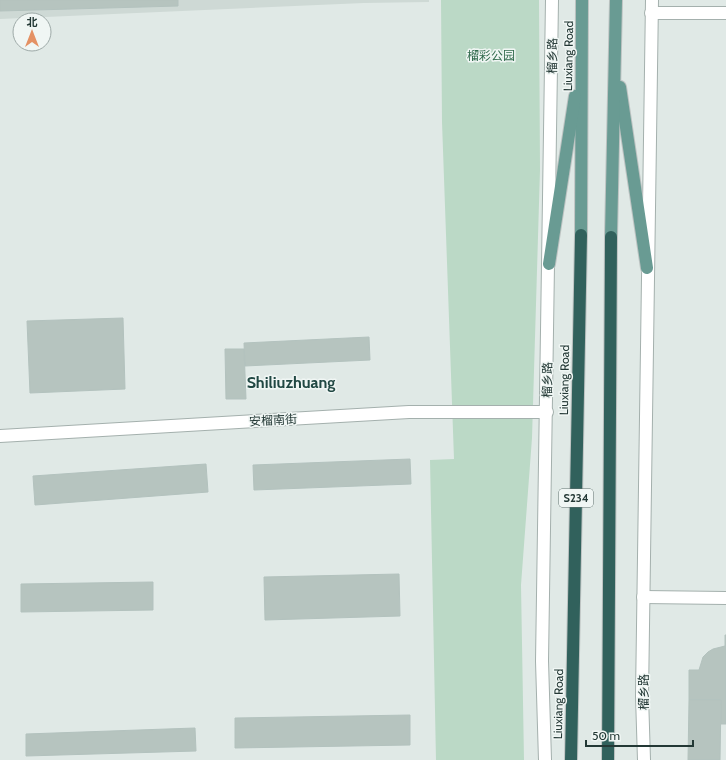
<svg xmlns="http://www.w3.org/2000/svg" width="726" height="760" font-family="Cabin,'Noto Sans SC',sans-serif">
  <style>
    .built { fill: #ced9d5 }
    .green { fill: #bbd9c6 }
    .building { fill: #b6c4bf; stroke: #b3c2be }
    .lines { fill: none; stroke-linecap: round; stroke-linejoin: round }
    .minor-casing { stroke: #a4b0ad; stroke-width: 14 }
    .major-casing { stroke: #bdc3c2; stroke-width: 14 }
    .highway-casing { stroke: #bdc3c2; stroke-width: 14 }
    .minor { stroke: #fff; stroke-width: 12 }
    .major { stroke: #699b93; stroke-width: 12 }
    .highway { stroke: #31615c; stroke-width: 12 }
    .labels { text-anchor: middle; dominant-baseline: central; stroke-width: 3; stroke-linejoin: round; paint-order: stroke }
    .shield { fill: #f0f6f4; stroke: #60716e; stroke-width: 1 }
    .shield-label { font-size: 11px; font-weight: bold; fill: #233835 }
    .park-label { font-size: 12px; fill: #316b4d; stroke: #f0f6f4 }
    .street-label { font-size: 12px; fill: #233835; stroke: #f0f6f4 }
    .district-label { font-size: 16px; font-weight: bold; fill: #214843; stroke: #f0f6f4 }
  </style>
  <rect width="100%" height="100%" fill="#e0e9e6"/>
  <polygon class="built" points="0,0 429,0 429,2 364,3 0,19"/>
  <polygon class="green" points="441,0 539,0 540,170 532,438 521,585 524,760 436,760 430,460 454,459 442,122"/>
  <g class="building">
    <polygon points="0,0 178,0 178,6 0,11"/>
    <polygon points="123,318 125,389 30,393 27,321"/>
    <polygon points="369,337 370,360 245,366 244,343"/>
    <polygon points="225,349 244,349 246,399 226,399"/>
    <polygon points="410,459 411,484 254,490 253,465"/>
    <polygon points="206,464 208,492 35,505 33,476"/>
    <polygon points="399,574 400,616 265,620 264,577"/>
    <polygon points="153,582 153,610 21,612 21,584"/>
    <polygon points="725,635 726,635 726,724 721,724 721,700 689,700 689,670 699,670 703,657 708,652 713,649 725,646"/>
    <polygon points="689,700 721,700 720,760 688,760"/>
    <polygon points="410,715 410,745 235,748 235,718"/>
    <polygon points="195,728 196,751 26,756 26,734"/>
  </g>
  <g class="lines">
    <defs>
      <g id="minor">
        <polyline points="651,13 726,13"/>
        <polyline points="0,436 409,412 547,412"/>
        <polyline points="643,597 726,598"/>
        <polyline points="545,760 542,661 552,0"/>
        <polyline points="644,760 642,696 652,0"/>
      </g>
      <g id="major">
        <polyline points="620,87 647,268"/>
        <polyline points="581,235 582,0"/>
        <polyline points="611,237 616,0"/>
        <polyline points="549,264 575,96"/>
      </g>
      <g id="highway">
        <polyline points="571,760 581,235"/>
        <polyline points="608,760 611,237"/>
      </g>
    </defs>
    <use href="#minor" class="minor-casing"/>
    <use href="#major" class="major-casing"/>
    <use href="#highway" class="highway-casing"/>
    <use href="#minor" class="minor"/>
    <use href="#major" class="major"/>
    <use href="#highway" class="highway"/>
  </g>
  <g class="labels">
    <rect class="shield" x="559" y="489" width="34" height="18" rx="3"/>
    <g class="shield-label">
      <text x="576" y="498">S234</text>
    </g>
    <g class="park-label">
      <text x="491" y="55">榴彩公园</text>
    </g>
    <g class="street-label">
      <text transform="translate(552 56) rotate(-89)">榴乡路</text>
      <text transform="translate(568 56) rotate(-89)">Liuxiang Road</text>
      <text transform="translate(547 380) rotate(-89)">榴乡路</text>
      <text transform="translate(564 380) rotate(-89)">Liuxiang Road</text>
      <text transform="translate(273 420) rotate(-3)">安榴南街</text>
      <text transform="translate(643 692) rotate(-90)">榴乡路</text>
      <text transform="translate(558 704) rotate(-89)">Liuxiang Road</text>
    </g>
    <g class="district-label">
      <text x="291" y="382">Shiliuzhuang</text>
    </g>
  </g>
  <g transform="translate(32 32)"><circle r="19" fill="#f0f6f4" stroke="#9eaaa8"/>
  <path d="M0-3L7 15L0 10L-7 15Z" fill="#e49164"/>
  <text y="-6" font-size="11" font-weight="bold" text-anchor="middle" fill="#233835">北</text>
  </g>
  <path d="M586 740v6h107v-6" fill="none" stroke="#233835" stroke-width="2"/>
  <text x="592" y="740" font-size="12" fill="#233835" stroke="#f0f6f4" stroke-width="3" paint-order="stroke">50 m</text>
</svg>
